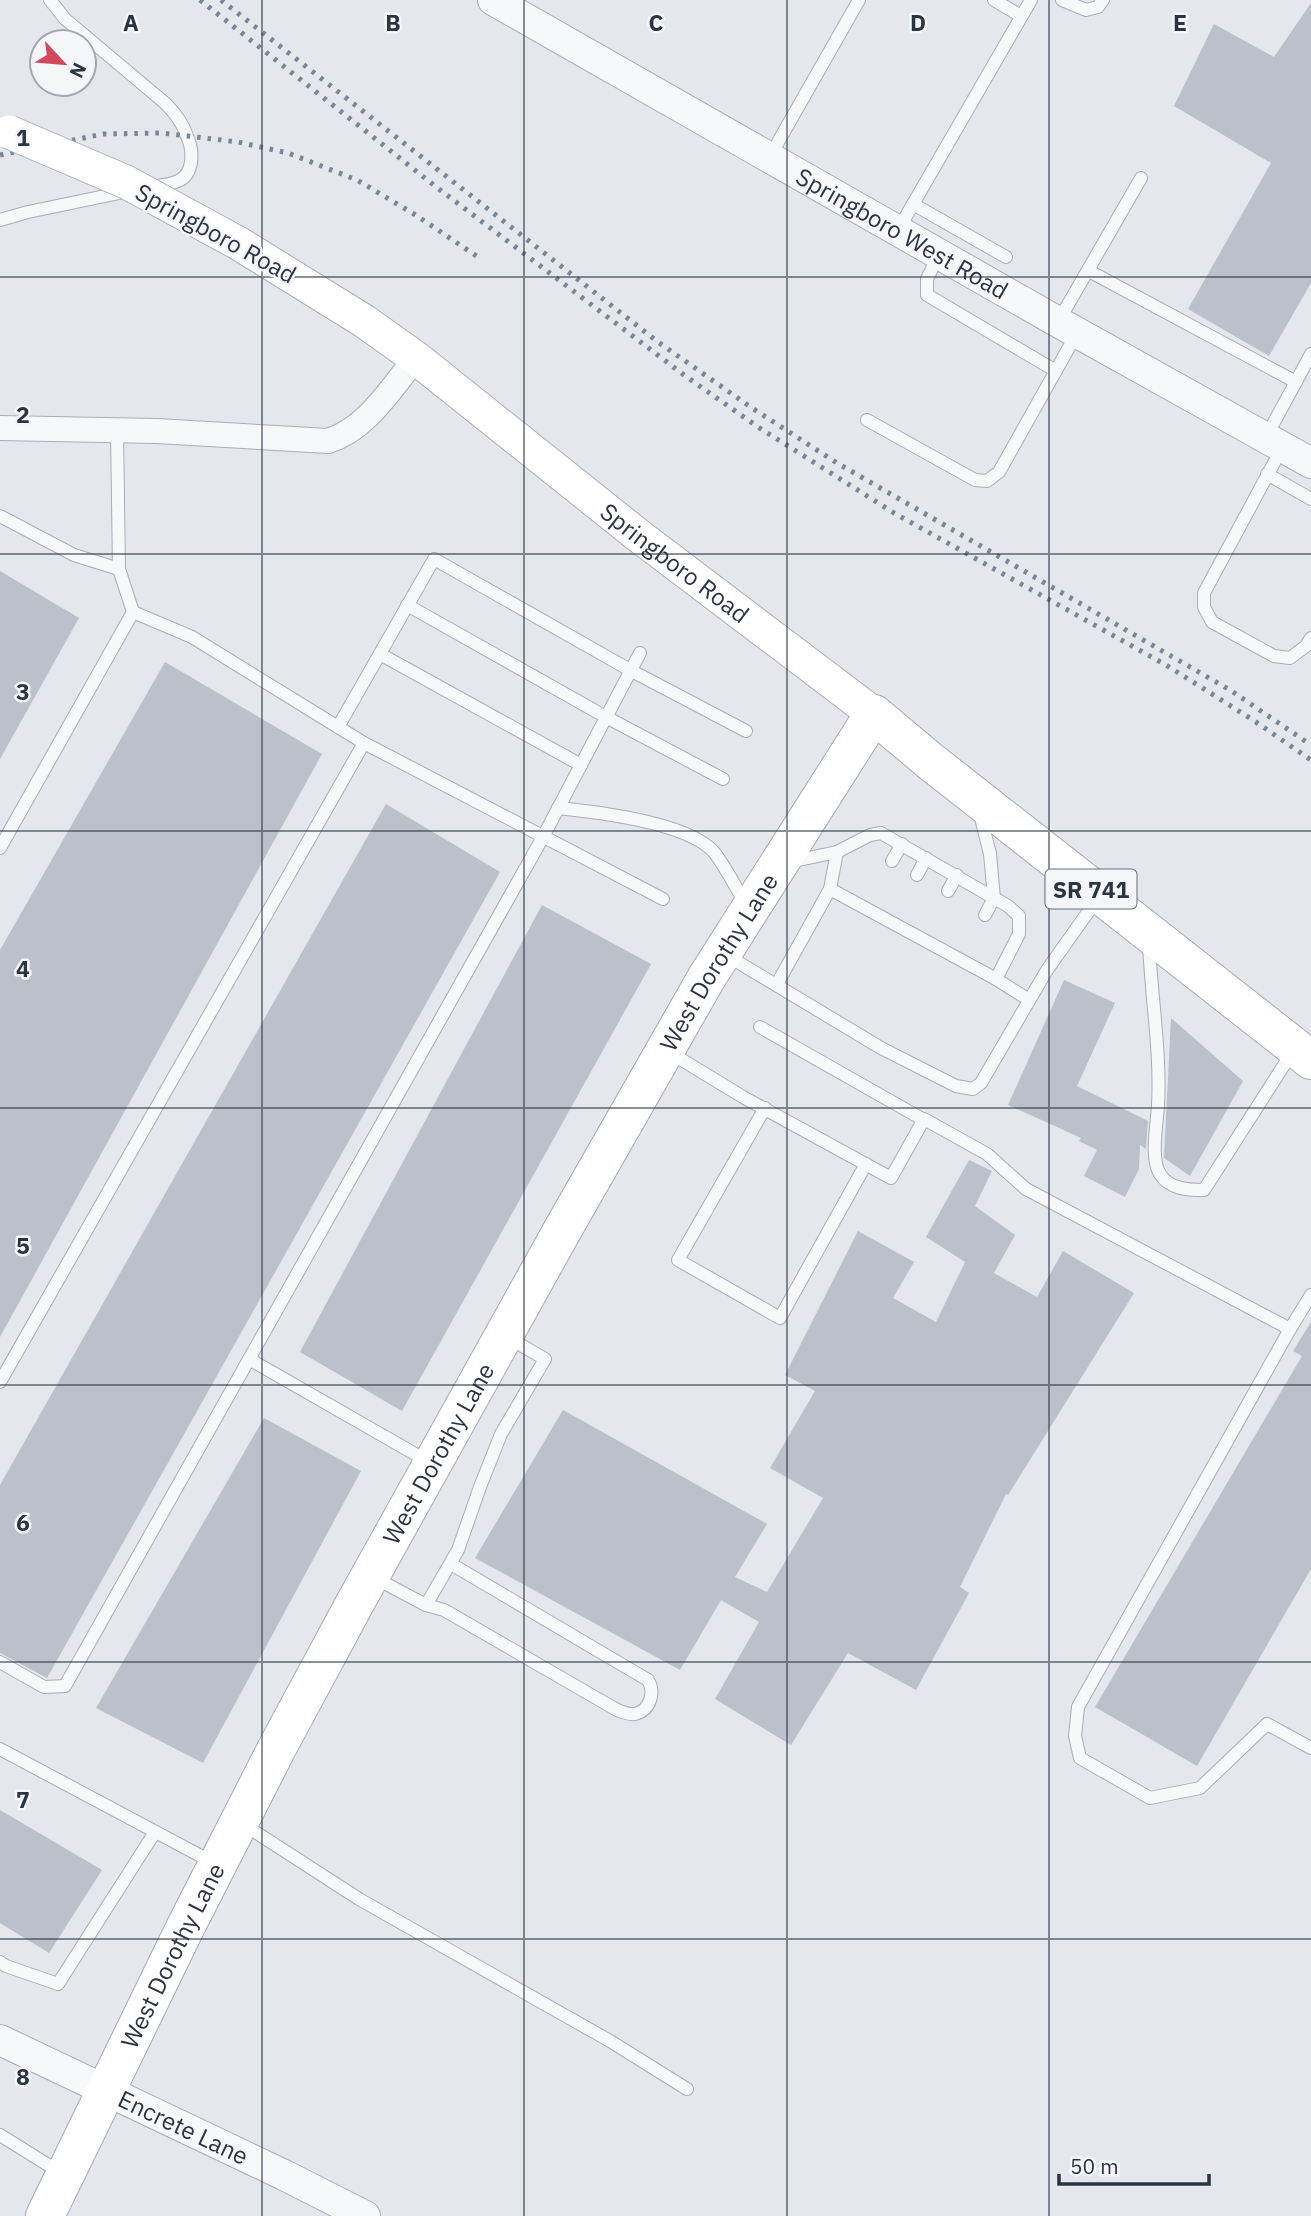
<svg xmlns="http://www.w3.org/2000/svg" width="1311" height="2216" font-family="'IBM Plex Sans',sans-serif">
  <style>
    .building { fill: #bbc0ca }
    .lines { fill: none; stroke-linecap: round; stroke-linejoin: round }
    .service-casing { stroke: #a9aeb7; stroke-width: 14 }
    .minor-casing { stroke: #a9aeb7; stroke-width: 26 }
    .tertiary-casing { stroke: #a9aeb7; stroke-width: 32 }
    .secondary-casing { stroke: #a9aeb7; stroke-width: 35 }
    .primary-casing { stroke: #a3abb8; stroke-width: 40 }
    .service { stroke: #f7f8fa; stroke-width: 12 }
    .minor { stroke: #f7f8fa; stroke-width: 24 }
    .tertiary { stroke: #f7f8fa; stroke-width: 30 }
    .secondary { stroke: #fff; stroke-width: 33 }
    .primary { stroke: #fff; stroke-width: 38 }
    .rail { stroke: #7d8696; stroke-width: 5; stroke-dasharray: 3.5 7; stroke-linecap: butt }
    .secondary-bridge-casing { stroke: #a9aeb7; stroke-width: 35; stroke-linecap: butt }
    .secondary-bridge { stroke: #fff; stroke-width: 33 }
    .grid { fill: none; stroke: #2b3445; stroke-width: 2; stroke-opacity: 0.55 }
    .labels { text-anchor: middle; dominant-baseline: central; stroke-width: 5; stroke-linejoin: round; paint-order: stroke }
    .shield { fill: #f4f6f9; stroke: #676e7b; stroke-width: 2 }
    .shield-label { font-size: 23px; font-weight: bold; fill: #2b3445 }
    .street-label { font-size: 24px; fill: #2b3445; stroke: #f4f6f9 }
    .grid-label { font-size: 23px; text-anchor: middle; font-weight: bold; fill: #2b3445; stroke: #f4f6f9; stroke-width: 5; stroke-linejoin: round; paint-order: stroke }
  </style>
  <rect width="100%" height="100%" fill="#e4e7ec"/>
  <g class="building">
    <polygon points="1311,3 1311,283 1269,356 1188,309 1271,163 1174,106 1214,24 1274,57"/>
    <polygon points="0,571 79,618 0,759"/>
    <polygon points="165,662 322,754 0,1337 0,950"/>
    <polygon points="386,804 500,872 47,1678 0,1653 0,1485"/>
    <polygon points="542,905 651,964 402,1411 300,1352"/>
    <polygon points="1064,980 1115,1003 1077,1086 1148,1121 1146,1149 1140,1145 1139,1169 1125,1197 1084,1176 1097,1150 1079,1141 1081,1138 1008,1105"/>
    <polygon points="1171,1018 1243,1081 1190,1176 1164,1158"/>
    <polygon points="969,1160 992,1171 975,1206 1015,1235 994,1273 1037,1297 1063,1251 1134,1293 1008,1495 1006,1494 960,1587 969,1593 916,1690 848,1653 791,1745 715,1699 759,1622 721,1600 680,1670 475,1558 563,1410 767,1524 735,1577 767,1592 823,1498 770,1468 815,1391 785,1375 858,1231 914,1262 893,1298 936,1322 965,1262 926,1237"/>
    <polygon points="1311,1322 1311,1569 1197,1766 1095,1707 1302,1356 1293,1351"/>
    <polygon points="264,1418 361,1471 203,1763 96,1708"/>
    <polygon points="0,1810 102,1870 49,1953 0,1923"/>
  </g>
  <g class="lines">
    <defs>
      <g id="service">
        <path d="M 50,0 L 65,19 L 165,103 C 174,112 183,123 187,136 C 193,149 195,174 178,181 C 170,185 159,185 151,187"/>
        <polyline points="994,0 1021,16"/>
        <polyline points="1062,0 1086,10 1098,7 1103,0"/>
        <polyline points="769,158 859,0"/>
        <polyline points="913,204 1006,257"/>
        <polyline points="0,220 28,212 129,191"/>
        <polyline points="898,230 1031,0"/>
        <polyline points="939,254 927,279 927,295 1056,371"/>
        <polyline points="1089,271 1296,382"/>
        <polyline points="1058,322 1141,178"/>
        <polyline points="867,420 975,480 987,481 999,472 1077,333"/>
        <polyline points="1266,437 1311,354"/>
        <polyline points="1282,448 1204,593 1204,607 1212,622 1274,656 1290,658 1306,646 1311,638"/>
        <polyline points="1267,474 1311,499"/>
        <polyline points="0,516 74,555 119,569"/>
        <polyline points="407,605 606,717 723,779"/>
        <polyline points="133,612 192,637 364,743 663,899"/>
        <polyline points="380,654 581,765"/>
        <polyline points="338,727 434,559 630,670 746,731"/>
        <path d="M 558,808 C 597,812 685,822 713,851 C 723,862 738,892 747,906"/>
        <polyline points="980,814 990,854 994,898 985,915"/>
        <polyline points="0,848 133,612 119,569 117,431"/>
        <polyline points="837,852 830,889 996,979 1029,1000"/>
        <polyline points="892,861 902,844"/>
        <polyline points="789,862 837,852 870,835 881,833 994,898 1008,906 1019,916 1019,934 996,979"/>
        <polyline points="917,875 926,858"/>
        <polyline points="948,891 957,875"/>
        <path d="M 1149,943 C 1151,996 1161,1052 1158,1105 C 1157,1124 1150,1159 1160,1174 C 1169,1189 1188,1190 1204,1190 L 1293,1051"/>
        <polyline points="726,955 881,1048 956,1086 973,1089 981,1083 1047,970 1098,898"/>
        <polyline points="777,984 830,889"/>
        <polyline points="760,1027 924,1120"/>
        <polyline points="669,1052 743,1097 891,1178 924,1119 987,1154 1026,1189 1290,1329 1311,1295"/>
        <polyline points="765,1108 678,1260 780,1318 866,1164"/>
        <polyline points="1290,1329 1078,1707 1075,1736 1080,1758 1150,1798 1200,1788 1267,1724 1311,1748"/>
        <polyline points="249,1359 429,1462"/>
        <polyline points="0,1382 364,743"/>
        <polyline points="373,1577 426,1605 458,1550 480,1487 501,1434 545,1359 507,1337"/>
        <path d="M 426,1605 L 444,1610 L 617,1710 C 623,1712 629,1715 635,1714 C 651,1710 655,1692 648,1680 L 451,1564"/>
        <polyline points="0,1662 44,1687 65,1686 543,837 640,653"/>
        <polyline points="0,1749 214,1863"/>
        <polyline points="243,1824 359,1899 610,2041 687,2089"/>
        <polyline points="0,1962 6,1966 58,1984 155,1832"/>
        <polyline points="0,2135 61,2173"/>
      </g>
      <path id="minor" d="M 0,428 L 157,431 L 328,441 C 367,429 391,388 416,358"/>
      <g id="tertiary">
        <path id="s1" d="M 493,0 L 1058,322 L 1311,463"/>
        <path id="s2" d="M 0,2040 L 284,2175 L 365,2216"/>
      </g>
      <g id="secondary">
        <path id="s3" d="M 238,243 L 364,321 L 416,358 L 639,536 L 874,714"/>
      </g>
      <g id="primary">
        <path id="s4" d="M 45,2216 L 185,1928 L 278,1746 L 355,1603 L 563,1229 L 707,977 L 874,714 L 930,761 L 1311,1060"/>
      </g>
    </defs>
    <use href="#service" class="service-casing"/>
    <use href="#minor" class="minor-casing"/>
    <use href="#tertiary" class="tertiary-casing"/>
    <use href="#secondary" class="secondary-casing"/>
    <use href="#primary" class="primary-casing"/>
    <use href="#service" class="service"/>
    <use href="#minor" class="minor"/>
    <use href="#tertiary" class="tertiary"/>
    <use href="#secondary" class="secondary"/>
    <use href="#primary" class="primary"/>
    <g class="rail">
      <polyline points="200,0 435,186 684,375 758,427 894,513 1166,665 1253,720 1311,760"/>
      <polyline points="221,0 658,342 752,408 837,463 1230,690 1311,745"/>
      <polyline points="0,155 103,134 162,133 238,142 288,153 357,180 414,214 481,259"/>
    </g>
    <defs>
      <polyline id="secondary-bridge" points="9,132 126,182 238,243"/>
    </defs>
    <use href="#secondary-bridge" class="secondary-bridge-casing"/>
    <use href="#secondary-bridge" class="secondary-bridge"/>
  </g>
  <path class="grid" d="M 262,0 L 262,2216M 524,0 L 524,2216M 787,0 L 787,2216M 1049,0 L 1049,2216M 0,277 L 1311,277M 0,554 L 1311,554M 0,831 L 1311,831M 0,1108 L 1311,1108M 0,1385 L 1311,1385M 0,1662 L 1311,1662M 0,1939 L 1311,1939"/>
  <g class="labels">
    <rect class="shield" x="1045.5" y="869.5" width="91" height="39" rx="5"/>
    <g class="shield-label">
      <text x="1091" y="889">SR 741</text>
    </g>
    <g class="street-label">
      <text transform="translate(216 233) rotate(29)">Springboro Road</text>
      <text stroke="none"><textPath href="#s1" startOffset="471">Springboro West Road</textPath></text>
      <text stroke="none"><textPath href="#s3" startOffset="542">Springboro Road</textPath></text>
      <text stroke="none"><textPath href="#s4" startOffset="1424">West Dorothy Lane</textPath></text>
      <text stroke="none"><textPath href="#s4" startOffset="858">West Dorothy Lane</textPath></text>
      <text stroke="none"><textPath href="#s4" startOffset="290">West Dorothy Lane</textPath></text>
      <text stroke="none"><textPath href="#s2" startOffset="203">Encrete Lane</textPath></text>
    </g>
  </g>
  <g class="grid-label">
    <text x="131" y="31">A</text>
    <text x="393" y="31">B</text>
    <text x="656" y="31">C</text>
    <text x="918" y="31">D</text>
    <text x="1180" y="31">E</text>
    <text x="23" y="146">1</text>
    <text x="23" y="423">2</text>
    <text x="23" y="700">3</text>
    <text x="23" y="977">4</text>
    <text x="23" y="1254">5</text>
    <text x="23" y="1531">6</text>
    <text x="23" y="1808">7</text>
    <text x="23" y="2085">8</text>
  </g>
  <g transform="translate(63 63) rotate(116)"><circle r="33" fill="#f4f6f9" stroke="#a4a8b1" stroke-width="2"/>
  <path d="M0-5L12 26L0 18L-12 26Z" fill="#d1495b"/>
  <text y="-10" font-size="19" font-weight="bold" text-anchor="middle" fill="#2b3445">N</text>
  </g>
  <path d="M1059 2174v10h150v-10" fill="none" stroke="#2b3445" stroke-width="3.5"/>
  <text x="1070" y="2174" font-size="21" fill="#2b3445" stroke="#f4f6f9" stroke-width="5" paint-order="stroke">50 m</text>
</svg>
